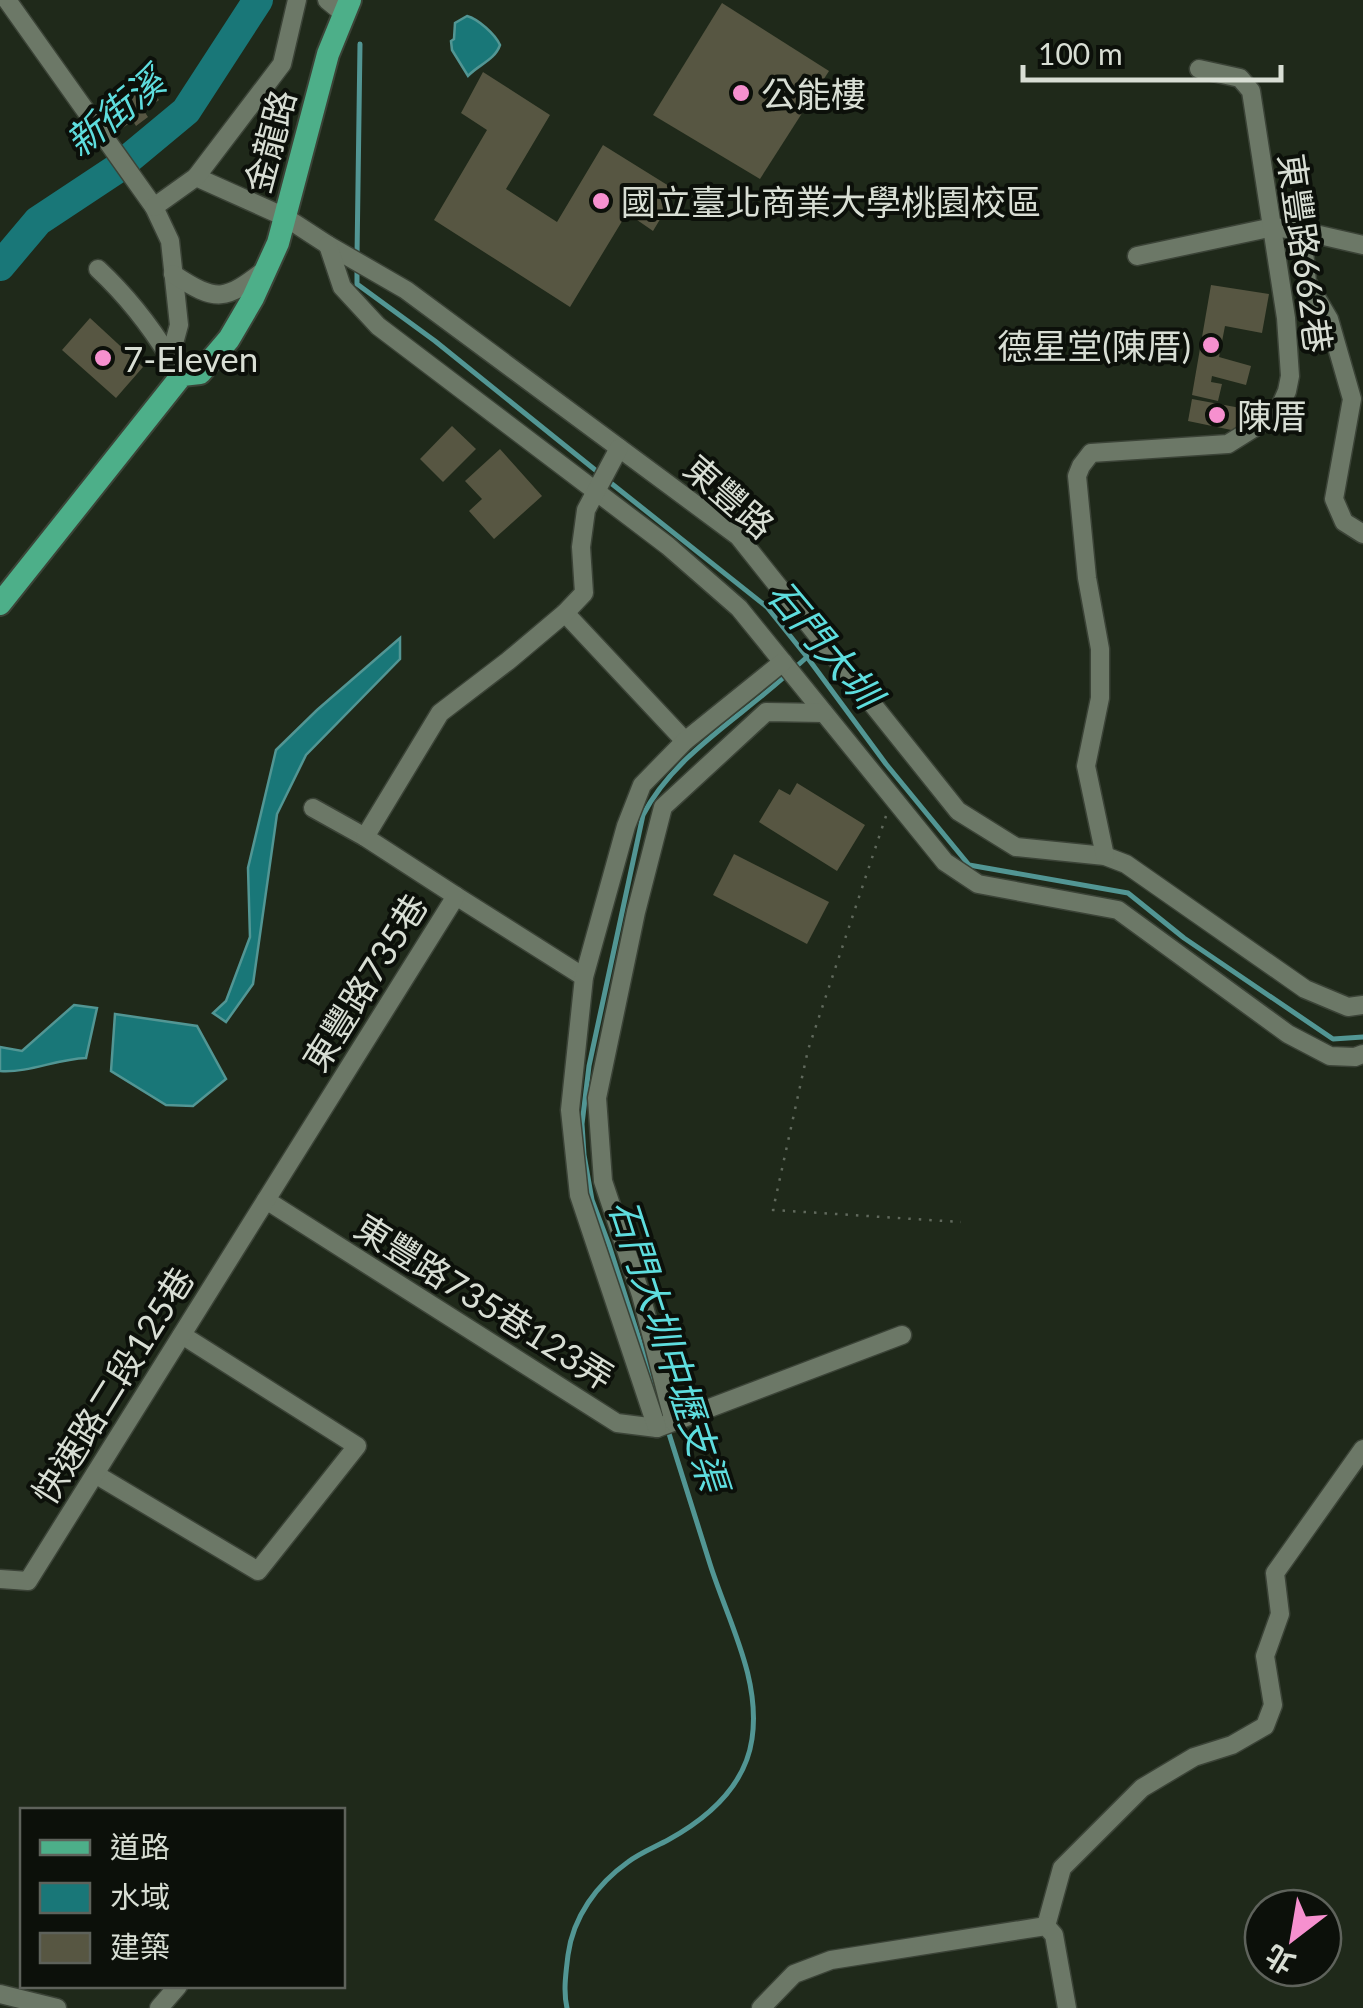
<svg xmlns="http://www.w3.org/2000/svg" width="1363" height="2008" font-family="Lato,'Noto Sans TC',sans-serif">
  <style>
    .water { fill: #197778; stroke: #529694; stroke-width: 2.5 }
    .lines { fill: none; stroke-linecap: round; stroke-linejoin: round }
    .stream { stroke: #529694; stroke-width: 5 }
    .river { stroke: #197778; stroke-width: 30 }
    .building { fill: #575642 }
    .minor-casing { stroke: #3b4337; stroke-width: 21 }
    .major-casing { stroke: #3b4337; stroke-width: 26 }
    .path { stroke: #60695c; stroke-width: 2.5; stroke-dasharray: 2.5 8; stroke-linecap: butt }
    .minor { stroke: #6c7867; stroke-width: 18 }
    .major { stroke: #4daf89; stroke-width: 22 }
    .poi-dot { fill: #f690cf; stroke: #0c100a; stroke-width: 4 }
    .labels { text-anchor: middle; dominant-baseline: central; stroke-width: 8; stroke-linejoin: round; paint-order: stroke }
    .poi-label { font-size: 35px; fill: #d8ded4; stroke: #0c100a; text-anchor: start }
    .street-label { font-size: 35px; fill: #d8ded4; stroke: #0c100a }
    .water-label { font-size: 38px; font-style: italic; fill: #5eddde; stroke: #0c100a }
  </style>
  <rect width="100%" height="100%" fill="#1f291a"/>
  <g class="water">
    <path d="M 467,16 C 478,19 495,34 500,45 C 495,60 478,65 468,76 L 452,50 L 451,41 L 454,39 L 455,23 Z"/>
    <polygon points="400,638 400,659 306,755 277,814 253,984 226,1022 213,1013 226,1001 250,937 248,868 276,750 317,710"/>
    <path d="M 74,1005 L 97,1008 L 86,1058 C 56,1059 30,1073 0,1071 L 0,1047 L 22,1051 Z"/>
    <polygon points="115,1014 197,1026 226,1079 193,1106 166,1105 111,1071"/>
  </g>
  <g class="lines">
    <g class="stream">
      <polyline points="357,256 360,44"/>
      <polyline points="357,267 357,284 435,341 599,473"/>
      <polyline points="607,480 767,607 807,657 886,764 969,865 1128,893 1184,938 1333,1039 1363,1037"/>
      <polyline points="798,665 807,657"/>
      <path d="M 567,2008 C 563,1991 566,1972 568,1955 C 573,1917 597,1884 628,1862 C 640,1853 655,1847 668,1840 C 708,1818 745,1787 752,1739 C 761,1679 728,1621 710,1564 C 677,1458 643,1351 609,1245 L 592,1200 L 584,1155 L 582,1124 L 589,1066 L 643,815 C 673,757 735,721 783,678"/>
    </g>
    <polyline class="river" points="0,266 38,221 115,170 186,111 258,0"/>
  </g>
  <g class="building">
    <polygon points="722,3 829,71 760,179 653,115"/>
    <polygon points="483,72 550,115 506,189 557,222 603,145 677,191 653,231 627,213 570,307 434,220 487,130 461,113"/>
    <polygon points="148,84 159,100 144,111 148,117 136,126 133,121 121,129 109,112"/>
    <polygon points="1211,285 1269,294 1262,333 1225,326 1219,357 1251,366 1246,385 1212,376 1211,382 1222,384 1218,401 1192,395"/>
    <polygon points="90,318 143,367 116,398 62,350"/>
    <polygon points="1192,399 1246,409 1241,432 1188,421"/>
    <polygon points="452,426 476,449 443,482 420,459"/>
    <polygon points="500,449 542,496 494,539 469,511 482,499 465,481"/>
    <polygon points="797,783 865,825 837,871 759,822 779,789 790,795"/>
    <polygon points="734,854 829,902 807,944 713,895"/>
  </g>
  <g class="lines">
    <defs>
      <g id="minor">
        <polyline points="7,0 154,207 170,241 179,325 170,358 182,375"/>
        <polyline points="327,0 344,14"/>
        <polyline points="196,177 285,217 328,245 406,290 738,536 958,811 1016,847 1105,856 1126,864 1305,989 1348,1007 1363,1005"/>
        <polyline points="154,207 196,177 282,64 297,0"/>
        <polyline points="328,245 342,287 378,326 668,546 739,608 945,862 978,884 1118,910 1288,1034 1330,1056 1355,1057 1363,1054"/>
        <polyline points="1363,245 1302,231 1307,282 1329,319 1352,399 1334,499 1344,522 1363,534"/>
        <polyline points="1137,256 1273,227 1302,231"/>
        <path d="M 98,269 C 127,296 149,324 170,358"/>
        <path d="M 173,274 C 217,303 225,301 266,269"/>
        <polyline points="565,613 685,741"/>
        <polyline points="313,808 365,837"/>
        <polyline points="1105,856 1086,766 1100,698 1100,649 1087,578 1077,476 1081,466 1091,453 1228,444 1270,418 1280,407 1287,391 1290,376 1286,318 1251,91 1240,78 1199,69"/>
        <polyline points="456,896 584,977"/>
        <polyline points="266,1200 617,1423 657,1428 902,1335"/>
        <polyline points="674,1422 641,1295 603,1181 597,1098 636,912 663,807 766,712 824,713"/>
        <polyline points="657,1428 579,1195 570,1110 584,977 626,826 642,785 685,741 783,662"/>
        <polyline points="95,1474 258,1571 357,1446 182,1335"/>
        <polyline points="0,1579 28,1581 456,896 365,837 440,713 508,661 565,613 584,593 581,547 586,510 619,448"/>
        <polyline points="1046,1926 1062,1868 1142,1788 1194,1757 1232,1745 1265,1726 1273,1705 1265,1656 1280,1614 1275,1573 1363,1449"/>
        <polyline points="0,1994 57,2008"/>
        <polyline points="159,2008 178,1986"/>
        <polyline points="761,2008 794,1974 831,1960 1046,1926 1054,1935 1067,2008"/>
      </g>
      <polyline id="major" points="0,604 182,375 200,373 229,339 253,298 278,243 328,54 350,0"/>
    </defs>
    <use href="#minor" class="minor-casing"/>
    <use href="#major" class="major-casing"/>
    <polyline class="path" points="886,816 808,1050 773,1210 961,1222"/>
    <use href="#minor" class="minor"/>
    <use href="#major" class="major"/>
  </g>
  <g class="poi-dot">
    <circle cx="741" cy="93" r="10"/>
    <circle cx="601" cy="201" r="10"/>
    <circle cx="1211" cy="345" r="10"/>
    <circle cx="103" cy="358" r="10"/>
    <circle cx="1217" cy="415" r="10"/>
  </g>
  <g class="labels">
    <g class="poi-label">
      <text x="761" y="93">公能樓</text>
      <text x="621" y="201">國立臺北商業大學桃園校區</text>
      <text x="1191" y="345" text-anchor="end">德星堂(陳厝)</text>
      <text x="123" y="358">7-Eleven</text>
      <text x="1237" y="415">陳厝</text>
    </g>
    <g class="street-label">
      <text transform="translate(269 141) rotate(-75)">金龍路</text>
      <text transform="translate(1306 253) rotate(82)">東豐路662巷</text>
      <text transform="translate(730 496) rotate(41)">東豐路</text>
      <text transform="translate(364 982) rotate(-58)">東豐路735巷</text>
      <text transform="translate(485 1301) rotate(32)">東豐路735巷123弄</text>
      <text transform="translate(112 1385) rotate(-58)">快速路二段125巷</text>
    </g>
    <g class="water-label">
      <text transform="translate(114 111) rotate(-39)">新街溪</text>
      <text transform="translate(825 643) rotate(50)">石門大圳</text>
      <text transform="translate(670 1345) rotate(72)">石門大圳中壢支渠</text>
    </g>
  </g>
  <rect x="20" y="1808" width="325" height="180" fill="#0c100a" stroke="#5e625b" stroke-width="2.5"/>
  <rect x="40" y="1840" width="50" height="15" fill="#4daf89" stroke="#5e625b" stroke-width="2.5"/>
  <text x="110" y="1858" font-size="30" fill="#d8ded4">道路</text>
  <rect x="40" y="1883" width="50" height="30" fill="#197778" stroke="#5e625b" stroke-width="2.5"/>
  <text x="110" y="1908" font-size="30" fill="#d8ded4">水域</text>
  <rect x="40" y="1933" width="50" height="30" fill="#575642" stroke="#5e625b" stroke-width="2.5"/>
  <text x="110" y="1958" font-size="30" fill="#d8ded4">建築</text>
  <g transform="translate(1293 1938) rotate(211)"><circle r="48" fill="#0c100a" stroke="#5e625b" stroke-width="2.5"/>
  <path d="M0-8L18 38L0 25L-18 38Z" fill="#f690cf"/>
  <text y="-15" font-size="28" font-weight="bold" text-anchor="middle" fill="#d8ded4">北</text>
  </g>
  <path d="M1023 65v15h258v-15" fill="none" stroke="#d8ded4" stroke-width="5"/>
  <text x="1038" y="65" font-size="30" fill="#d8ded4" stroke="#0c100a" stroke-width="8" paint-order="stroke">100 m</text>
</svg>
